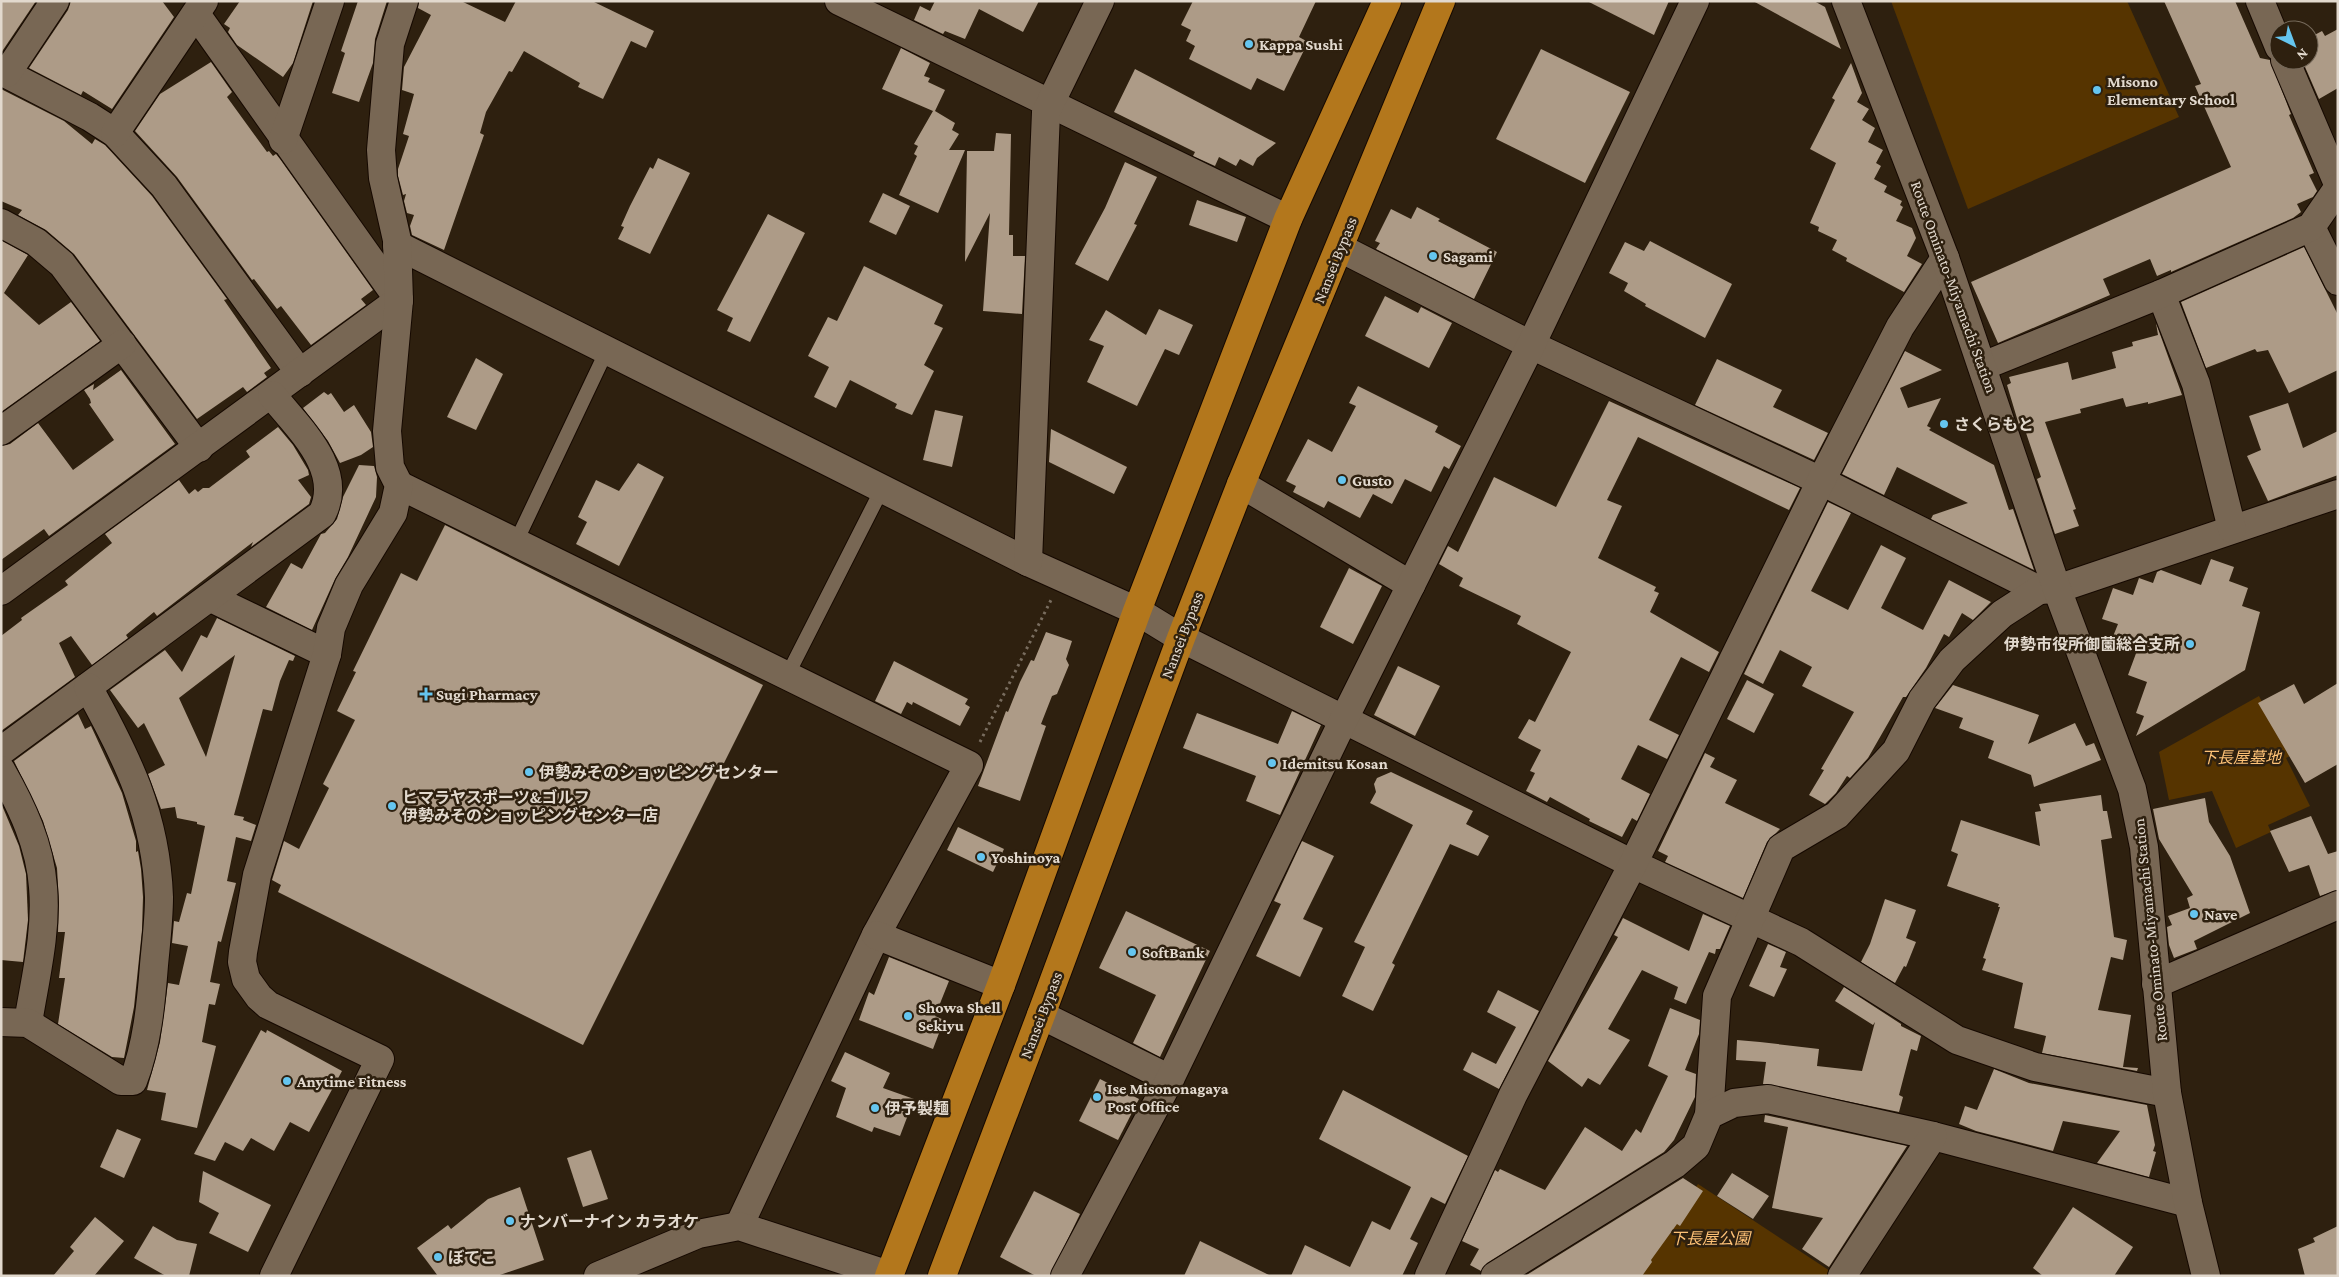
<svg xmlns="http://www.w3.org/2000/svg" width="2339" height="1277" font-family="'Crimson Pro','Noto Sans JP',serif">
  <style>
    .green { fill: #563400 }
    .building { fill: #ad9b87; fill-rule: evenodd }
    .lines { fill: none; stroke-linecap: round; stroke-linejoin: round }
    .lane-casing { stroke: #160900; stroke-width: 16 }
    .street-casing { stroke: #160900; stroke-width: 30 }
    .secondary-casing { stroke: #160900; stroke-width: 30 }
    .highway-casing { stroke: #160900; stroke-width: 30 }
    .path { stroke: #796d5f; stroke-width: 3; stroke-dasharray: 2.5 4; stroke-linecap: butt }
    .lane { stroke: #786754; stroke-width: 14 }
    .street { stroke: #786754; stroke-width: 28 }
    .secondary { stroke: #786754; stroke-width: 28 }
    .highway { stroke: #b3771c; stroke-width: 28 }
    .poi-dot { fill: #65c5ef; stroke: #2e200f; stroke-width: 2 }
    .labels { text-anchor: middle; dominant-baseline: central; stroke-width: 5; stroke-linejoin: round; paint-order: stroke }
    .poi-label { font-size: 16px; font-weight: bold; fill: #e2d9ce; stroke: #2e200f; text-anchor: start }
    .street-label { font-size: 16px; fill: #e2d9ce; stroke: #2e200f }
    .park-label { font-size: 16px; font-style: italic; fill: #fdc176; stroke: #2e200f }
  </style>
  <rect width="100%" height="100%" fill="#2e200f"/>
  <g class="green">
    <polygon points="1891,1 2127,1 2179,117 1968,209"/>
    <polygon points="2259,696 2290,756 2286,758 2310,806 2268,825 2271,832 2236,848 2212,791 2169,800 2159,752"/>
    <polygon points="1698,1184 1833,1273 1831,1276 1638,1276"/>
  </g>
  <g class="building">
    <polygon points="1,1 36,1 1,53"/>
    <polygon points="71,1 162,1 174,17 112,109 83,91 81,95 29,68 68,10"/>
    <polygon points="240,1 313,1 293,63 283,77 237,45 228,32 230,28 224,24"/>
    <polygon points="358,1 387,1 375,39 373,63 359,102 332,93 345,53 341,51"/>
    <polygon points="419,1 461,1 505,22 516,1 592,1 654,31 646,48 631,41 603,99 578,87 580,83 524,51 512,72 509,71 486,112 480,133 484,135 444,250 412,235 410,226 414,215 407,213 404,201 406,194 403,195 398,176 398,169 409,136 403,134 414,94 402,90 404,67 431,15 418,8"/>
    <polygon points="935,1 1039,1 1023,32 979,9 965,39 945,31 943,34 914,20 920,6 930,11"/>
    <polygon points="1193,1 1316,1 1299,37 1308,42 1284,91 1257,78 1251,90 1189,59 1195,46 1186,41 1191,30 1181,25"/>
    <polygon points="1587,1 1669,1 1654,35"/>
    <polygon points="1753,1 1814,1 1825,7 1841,49"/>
    <polygon points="2164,1 2235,1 2260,58 2270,60 2291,114 2289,115 2314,173 2309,175 2317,191 2313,197 2297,204 2301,212 2293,218 2171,272 2171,270 2157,276 2150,259 2103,279 2110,295 1998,343 1971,282 2231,167 2195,86 2201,84"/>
    <polygon points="2338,29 2338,88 2319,99 2302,60 2309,60 2309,38 2322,31 2325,36"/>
    <polygon points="901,48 930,63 924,76 930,78 928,82 945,90 935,111 955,123 952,130 959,134 949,150 965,150 938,213 899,195 917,156 914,154 918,146 914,144 933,111 882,89"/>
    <polygon points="1541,49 1630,92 1585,183 1496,139"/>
    <polygon points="211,62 232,92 227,97 267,152 269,151 273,156 276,154 280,159 373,290 361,299 366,305 311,345 281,306 277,309 254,279 252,280 177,177 135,131 160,94"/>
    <polygon points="1851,63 1862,93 1857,102 1869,109 1862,120 1875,128 1868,142 1883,150 1876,163 1881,166 1874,179 1887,186 1884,192 1902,201 1900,205 1903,207 1896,221 1912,228 1916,238 1907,256 1922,264 1904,292 1846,261 1847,258 1832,250 1837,240 1818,231 1819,227 1810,223 1836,163 1810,149 1835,100 1832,98"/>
    <polygon points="1135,69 1276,143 1257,158 1253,166 1240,159 1236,166 1219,157 1215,166 1193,156 1195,152 1114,112"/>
    <polygon points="1,89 64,121 92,144 95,139 105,145 152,196 227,299 224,300 271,368 264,373 267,377 247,392 243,387 197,419 74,254 46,230 18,215 22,210 1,201"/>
    <polygon points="996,133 1011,134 1009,235 1013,235 1013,256 1025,256 1022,314 983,311 990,213 965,262 967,151 994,151"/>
    <polygon points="658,158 690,173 650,254 618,239 624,227 621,226 630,206 650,167 653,169"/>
    <polygon points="1125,162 1157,177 1134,224 1137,225 1108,281 1075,264 1105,208"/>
    <polygon points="883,193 910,206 896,235 869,222"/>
    <polygon points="1197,200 1246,217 1237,242 1189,225"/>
    <polygon points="1417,207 1440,219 1438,221 1497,252 1474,299 1376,249 1380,243 1375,241 1391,209 1411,219"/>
    <polygon points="768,214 805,233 750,342 727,331 733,318 717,310"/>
    <polygon points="2,241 28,255 4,293 39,325 71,302 100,341 1,412"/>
    <polygon points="1650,241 1732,284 1705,338 1645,306 1646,304 1624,291 1628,283 1609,273 1625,242 1644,251"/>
    <polygon points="2304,247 2338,315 2338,370 2289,393 2268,350 2257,352 2255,349 2206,368 2181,302"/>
    <polygon points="864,266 943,305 934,324 943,328 924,365 934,371 912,415 895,408 897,404 850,380 836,408 814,397 829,367 808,356 828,317 837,321"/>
    <polygon points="1385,296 1418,313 1421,307 1452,323 1429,368 1365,336"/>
    <polygon points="1159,309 1193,325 1179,355 1165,349 1137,406 1087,382 1104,346 1089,340 1106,310 1146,335"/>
    <polygon points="2156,323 2182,395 2148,404 2148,402 2126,407 2123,398 2080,409 2081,413 2045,422 2076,509 2073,510 2079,526 2055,534 2037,479 2041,477 2023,424 2019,425 2007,385 2011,383 2009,377 2068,362 2072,380 2116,368 2112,352 2133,346 2132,342 2158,335"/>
    <polygon points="1905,351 1942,370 1900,388 1908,408 1941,398 1927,426 1931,428 1929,430 1994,465 2009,510 2013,509 2034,570 1931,519 1933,515 1968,503 1897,467 1884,495 1842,474"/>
    <polygon points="476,358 503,374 476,430 447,417"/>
    <polygon points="1717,359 1782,390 1773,407 1828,433 1814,460 1695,405"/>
    <polygon points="121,370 175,444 49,536 44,529 1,560 1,446 10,444 38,423 73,470 114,440 89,404 91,403 90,399 84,390 94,384 93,390"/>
    <polygon points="1358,386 1438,426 1435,432 1461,446 1449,469 1444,466 1431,492 1405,479 1392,504 1373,494 1360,518 1328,501 1324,508 1293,492 1296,486 1286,481 1308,439 1332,452 1356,406 1349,403"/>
    <polygon points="324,392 328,395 331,393 344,412 354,405 371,432 373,447 361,455 340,463 328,441 303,408"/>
    <polygon points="1609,401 1800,488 1789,510 1638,437 1607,500 1622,506 1598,558 1656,587 1654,591 1659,593 1650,612 1719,652 1709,672 1681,657 1649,720 1679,735 1667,759 1638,745 1621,779 1650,794 1637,821 1632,818 1622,837 1589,821 1590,819 1550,797 1547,802 1526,791 1535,773 1530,771 1541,750 1518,738 1529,719 1535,722 1571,652 1517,624 1521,616 1459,586 1463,578 1439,564 1448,546 1458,552 1494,477 1556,507"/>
    <polygon points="2288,403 2303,448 2338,431 2338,475 2268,501 2247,456 2261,450 2249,416"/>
    <polygon points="935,410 963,416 952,467 923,460"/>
    <polygon points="278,427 293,445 308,470 309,475 298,480 311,497 309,504 251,547 253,542 157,616 154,612 126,635 128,638 92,665 71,636 59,643 75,677 1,731 1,636 22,620 21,618 68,585 65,581 112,543 105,534 179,480 189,494 195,489 198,492 203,488 209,488 250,457 246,451"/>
    <polygon points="1051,429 1127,467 1114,494 1049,462"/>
    <polygon points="638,463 664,477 619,566 576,544 587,522 578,517 596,480 619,491"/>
    <polygon points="359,465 374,466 377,477 376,497 348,557 335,579 312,630 266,607 291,563 302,569 321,534 325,533 337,519 343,497"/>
    <polygon points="1828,502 1851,513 1811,591 1848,610 1881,545 1906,558 1881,608 1923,630 1949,580 1991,602 1973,620 1962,613 1949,637 1944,634 1926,668 1906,697 1903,697 1868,758 1850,778 1847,776 1836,793 1825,804 1809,795 1824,770 1821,769 1854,712 1802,686 1812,667 1780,650 1763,684 1744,674"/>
    <polygon points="445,525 763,685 583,1045 278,892 281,885 272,880 284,841 299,849 329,788 323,784 355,720 337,711 356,672 353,671 401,573 417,581"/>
    <polygon points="2211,559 2234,567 2229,581 2248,588 2242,606 2260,612 2245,670 2136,736 2144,716 2136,713 2147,682 2128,675 2138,648 2112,639 2118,624 2102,619 2113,588 2133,595 2139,578 2153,583 2157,572 2161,570 2201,585"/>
    <polygon points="1349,568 1382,586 1353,644 1320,627"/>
    <path d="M 217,618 L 295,656 L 293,661 L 289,660 L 280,681 L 272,711 L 263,709 L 234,815 L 244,817 L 243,820 L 256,825 L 251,841 L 236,837 L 227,881 L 236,883 L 221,942 L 218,941 L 210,982 L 220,984 L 215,1005 L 209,1004 L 202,1042 L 216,1046 L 197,1128 L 161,1120 L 166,1093 L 147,1090 L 160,1042 L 168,983 L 179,985 L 188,946 L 172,943 L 174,921 L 179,922 L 187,893 L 191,894 L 205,826 L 197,824 L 197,822 L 177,818 L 175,807 L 161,809 L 148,774 L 165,765 L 144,723 L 138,728 L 110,690 L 165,650 L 182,672 L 201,635 L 207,638 ZM 235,655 L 206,757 L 179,698 Z"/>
    <polygon points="1046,632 1072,641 1066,659 1069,665 1057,694 1052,696 1041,724 1046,726 1020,801 978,786 1006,711 1008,712 1020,682 1031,660 1034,661"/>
    <polygon points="894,661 968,699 965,704 970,707 960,726 913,702 912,705 907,702 901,714 875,701"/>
    <polygon points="1398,666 1440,686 1415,736 1374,715"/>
    <polygon points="1747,680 1774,694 1754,733 1727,719"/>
    <polygon points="2338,683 2338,764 2305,783 2258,703 2294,684 2304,704"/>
    <polygon points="1953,685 2039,715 2028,744 2075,723 2086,746 2094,743 2101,760 2034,787 2031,775 1988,758 1994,741 1959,728 1963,718 1935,708"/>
    <polygon points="1292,711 1321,725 1280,815 1246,801 1256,776 1183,748 1197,713 1278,744"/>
    <polygon points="78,714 85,729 91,726 122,793 136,841 136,852 138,851 141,869 143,897 142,930 134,1007 124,1058 112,1057 58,1024 65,978 59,978 65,932 58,932 59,903 57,868 43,821 14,761"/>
    <polygon points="1705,753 1715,758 1710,767 1737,780 1725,803 1780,829 1767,842 1743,898 1665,862 1668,856 1658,851"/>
    <polygon points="1391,772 1473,811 1466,824 1489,836 1478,856 1450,844 1392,963 1395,965 1373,1011 1342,996 1365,947 1354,942 1413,825 1370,803 1376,792 1374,784 1377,778"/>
    <polygon points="2101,795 2103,811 2107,811 2112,838 2101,840 2114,937 2127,940 2123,960 2111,957 2098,1010 2131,1015 2123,1067 2138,1068 2137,1071 2042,1053 2046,1036 2014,1028 2023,983 1982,970 1986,959 1983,958 2000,907 1998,907 1999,904 1947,886 1958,854 1951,851 1961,820 2040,846 2035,812 2041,811 2039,804"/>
    <polygon points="2205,798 2209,822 2230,856 2250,913 2194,941 2197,949 2174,958 2169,945 2167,927 2172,925 2168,916 2190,908 2187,898 2193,895 2159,839 2153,809"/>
    <polygon points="1,803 19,846 26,874 28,920 23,962 1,960"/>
    <polygon points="2311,816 2328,854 2338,851 2338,890 2320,896 2309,865 2289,872 2270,831"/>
    <polygon points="958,827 1004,849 993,872 947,850"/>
    <polygon points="1302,841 1334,856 1303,919 1323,928 1300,977 1256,956 1281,904 1274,901"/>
    <polygon points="1885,899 1916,910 1906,938 1916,942 1906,967 1904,966 1895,983 1861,962 1870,944"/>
    <polygon points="1126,911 1210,951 1160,1057 1133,1043 1156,995 1099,968"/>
    <polygon points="1703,914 1730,926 1720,949 1716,949 1715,954 1709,952 1686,1004 1674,999 1678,987 1642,970 1608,1029 1630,1040 1600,1085 1588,1078 1582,1087 1548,1061 1618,937 1614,935 1623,918 1689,951"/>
    <polygon points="1768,944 1786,952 1780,967 1787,969 1774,997 1749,986"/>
    <polygon points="889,957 949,981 935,1016 944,1020 933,1049 859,1020 869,992 874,995"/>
    <polygon points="1844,987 1901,1024 1901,1026 1921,1036 1917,1051 1911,1049 1899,1095 1903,1097 1899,1112 1763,1084 1766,1062 1736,1060 1737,1040 1760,1042 1819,1049 1817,1066 1862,1071 1875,1022 1873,1025 1835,1001"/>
    <polygon points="1498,990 1539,1011 1499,1089 1463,1070 1472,1052 1496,1064 1516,1027 1487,1012"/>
    <polygon points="1670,1008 1700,1020 1699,1034 1685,1070 1696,1074 1695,1097 1674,1140 1664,1152 1487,1263 1481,1271 1470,1265 1479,1249 1462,1241 1495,1170 1498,1172 1500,1169 1545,1190 1585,1127 1622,1151 1636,1129 1641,1133 1668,1076 1648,1066"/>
    <polygon points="261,1030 266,1033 267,1030 342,1071 309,1132 290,1122 274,1151 251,1138 243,1151 225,1142 215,1161 194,1154"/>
    <polygon points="845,1052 890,1073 883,1088 914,1099 900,1136 874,1127 872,1132 836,1117 846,1088 831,1081"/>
    <polygon points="1994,1069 2029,1083 2147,1105 2155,1145 2153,1151 2156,1152 2149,1177 2097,1163 2120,1131 2063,1121 2053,1151 1976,1131 1959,1124 1965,1106 1977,1110"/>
    <polygon points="1100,1079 1139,1099 1118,1140 1079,1121"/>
    <polygon points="1343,1090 1468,1156 1445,1204 1431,1197 1410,1239 1418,1243 1402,1276 1291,1276 1305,1245 1350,1267 1372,1221 1390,1230 1411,1187 1319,1139"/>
    <polygon points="1765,1115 1907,1146 1829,1267 1802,1249 1823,1218 1772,1208 1788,1127 1764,1122"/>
    <polygon points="117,1129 141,1139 124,1178 100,1167"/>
    <polygon points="591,1150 608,1199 583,1207 567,1158"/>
    <polygon points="203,1171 271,1205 248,1252 209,1233 219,1213 199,1202"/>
    <polygon points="1732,1173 1769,1196 1753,1219 1717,1196"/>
    <polygon points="1683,1178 1703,1191 1680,1226 1677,1224 1651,1260 1652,1262 1642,1276 1525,1276"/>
    <polygon points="520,1187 544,1260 497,1276 438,1276 417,1248 448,1225 451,1229 488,1199"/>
    <polygon points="1034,1191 1080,1214 1050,1276 1036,1276 1000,1257"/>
    <polygon points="2073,1207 2133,1247 2114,1276 2043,1276 2033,1268"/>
    <polygon points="95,1217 124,1241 94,1276 53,1276 74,1251 70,1247"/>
    <polygon points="153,1226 177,1240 197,1244 189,1276 166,1276 134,1258"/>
    <polygon points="2338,1226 2338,1276 2305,1276 2298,1249 2315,1242 2313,1238"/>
    <polygon points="1200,1241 1271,1276 1184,1276"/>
  </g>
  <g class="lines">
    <defs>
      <g id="lane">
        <polyline points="515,544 607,350"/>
        <polyline points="787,676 883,487"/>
      </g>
      <g id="street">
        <polyline points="839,1 1288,219"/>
        <polyline points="2260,1 2279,47"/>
        <polyline points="196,14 399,300"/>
        <polyline points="2285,60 2338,184"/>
        <polyline points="1,71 90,117 115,133 164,186 300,373"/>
        <polyline points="7,73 55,1"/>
        <polyline points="115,133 204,1"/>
        <polyline points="283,140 330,1"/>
        <polyline points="1,223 36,242 62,264 199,448"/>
        <polyline points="2311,227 2338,281"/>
        <polyline points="397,245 1028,562 1137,611 1181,638 1633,864 1801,942 1957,1040 2035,1067 2167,1093"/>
        <polyline points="1340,248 1531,345 1821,481 2039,590 2057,589 2338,494"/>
        <polyline points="2161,294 2196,384 2232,529"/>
        <polyline points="1983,366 2161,294 2311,227 2338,188"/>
        <polyline points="1,431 122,344"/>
        <polyline points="1241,484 1411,585"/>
        <polyline points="399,485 969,765 876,935 739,1226"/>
        <polyline points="1028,562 1046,112 1100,1"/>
        <polyline points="1,591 399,300"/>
        <polyline points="211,598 327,654"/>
        <path d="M 1,751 L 322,514 C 345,469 298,428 272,395"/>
        <path d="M 1,770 C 22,807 40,845 43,887 C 47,932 35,979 28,1023"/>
        <polyline points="876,935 1001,985"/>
        <polyline points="2156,984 2338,905"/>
        <polyline points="1041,1015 1170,1079"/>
        <path d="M 1,1022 L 28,1023 L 121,1081 L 133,1081 C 147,1045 151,1004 154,965 C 156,943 159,920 159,897 C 156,815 127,757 88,687"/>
        <polyline points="1709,1115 1717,996 1781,848 1837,815 1896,751 1922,700 1952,660 2002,614 2039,590"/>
        <polyline points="274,1276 380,1059 268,1005 259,997 246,979 242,962 243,952 257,875 327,654 331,628 349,585 393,513 399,485 390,467 387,431 399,300 397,240 383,178 381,150 390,44 404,1"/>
        <polyline points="598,1276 698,1234 739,1226 889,1275"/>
        <polyline points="1065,1276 1170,1079 1344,719 1531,345 1695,1"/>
        <polyline points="1429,1276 1513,1095 1633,864 1821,481 1900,327 1945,258"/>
        <polyline points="1495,1276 1675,1164 1696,1146 1709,1115 1734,1103 1768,1099 1933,1136 2188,1203"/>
        <polyline points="1842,1276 1933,1136"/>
      </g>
      <polyline id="secondary" points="1846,1 1945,258 2057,589 2132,789 2144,847 2167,1093 2188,1203 2206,1276"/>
      <g id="highway">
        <polyline points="889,1276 1001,985 1137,611 1288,219 1387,1"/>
        <polyline points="942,1276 1041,1015 1181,638 1241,484 1441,1"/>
      </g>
    </defs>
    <use href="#lane" class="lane-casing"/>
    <use href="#street" class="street-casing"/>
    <use href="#secondary" class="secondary-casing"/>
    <use href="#highway" class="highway-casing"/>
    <polyline class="path" points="980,742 1051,600"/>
    <use href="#lane" class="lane"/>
    <use href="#street" class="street"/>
    <use href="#secondary" class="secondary"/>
    <use href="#highway" class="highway"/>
  </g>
  <g class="poi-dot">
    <circle cx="1249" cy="44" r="5"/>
    <circle cx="2097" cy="90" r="5"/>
    <circle cx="1433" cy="256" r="5"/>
    <circle cx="1944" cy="424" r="5"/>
    <circle cx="1342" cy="480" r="5"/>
    <circle cx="2190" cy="644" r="5"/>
    <path d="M423.5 686.5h5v5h5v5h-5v5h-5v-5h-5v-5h5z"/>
    <circle cx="1272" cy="763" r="5"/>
    <circle cx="529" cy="772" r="5"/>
    <circle cx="392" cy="806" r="5"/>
    <circle cx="981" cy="857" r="5"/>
    <circle cx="2194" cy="914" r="5"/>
    <circle cx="1132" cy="952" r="5"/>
    <circle cx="908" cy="1016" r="5"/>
    <circle cx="287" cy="1081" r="5"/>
    <circle cx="1097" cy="1097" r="5"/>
    <circle cx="875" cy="1108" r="5"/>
    <circle cx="510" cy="1221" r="5"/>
    <circle cx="438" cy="1257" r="5"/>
  </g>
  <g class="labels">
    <g class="poi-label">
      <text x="1259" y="44">Kappa Sushi</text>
      <text x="2107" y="81">Misono<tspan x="2107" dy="18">Elementary School</tspan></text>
      <text x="1443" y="256">Sagami</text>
      <text x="1954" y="424">さくらもと</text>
      <text x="1352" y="480">Gusto</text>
      <text x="2180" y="644" text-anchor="end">伊勢市役所御薗総合支所</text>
      <text x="436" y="694">Sugi Pharmacy</text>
      <text x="1282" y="763">Idemitsu Kosan</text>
      <text x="539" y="772">伊勢みそのショッピングセンター</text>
      <text x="402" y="797">ヒマラヤスポーツ&amp;ゴルフ<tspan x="402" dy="18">伊勢みそのショッピングセンター店</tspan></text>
      <text x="991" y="857">Yoshinoya</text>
      <text x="2204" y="914">Nave</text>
      <text x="1142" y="952">SoftBank</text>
      <text x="918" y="1007">Showa Shell<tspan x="918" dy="18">Sekiyu</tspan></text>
      <text x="297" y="1081">Anytime Fitness</text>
      <text x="1107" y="1088">Ise Misononagaya<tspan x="1107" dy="18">Post Office</tspan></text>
      <text x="885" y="1108">伊予製麺</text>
      <text x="520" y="1221">ナンバーナイン カラオケ</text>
      <text x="448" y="1257">ぼてこ</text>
    </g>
    <g class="street-label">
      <text transform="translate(1335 260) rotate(-68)">Nansei Bypass</text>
      <text transform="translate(1954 287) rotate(70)">Route Ominato-Miyamachi Station</text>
      <text transform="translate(1182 635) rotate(-69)">Nansei Bypass</text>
      <text transform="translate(2150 930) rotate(-96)">Route Ominato-Miyamachi Station</text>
      <text transform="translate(1041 1015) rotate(-69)">Nansei Bypass</text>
    </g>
    <g class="park-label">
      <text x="2241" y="757">下長屋墓地</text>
      <text x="1710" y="1238">下長屋公園</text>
    </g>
  </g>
  <rect width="2339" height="1277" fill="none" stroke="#e2d9ce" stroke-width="5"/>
  <g transform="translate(2294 45) rotate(138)"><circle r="24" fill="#2e200f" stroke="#766a5b"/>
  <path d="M0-4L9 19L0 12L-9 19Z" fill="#65c5ef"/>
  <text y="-8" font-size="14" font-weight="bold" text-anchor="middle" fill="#e2d9ce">N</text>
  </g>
</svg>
